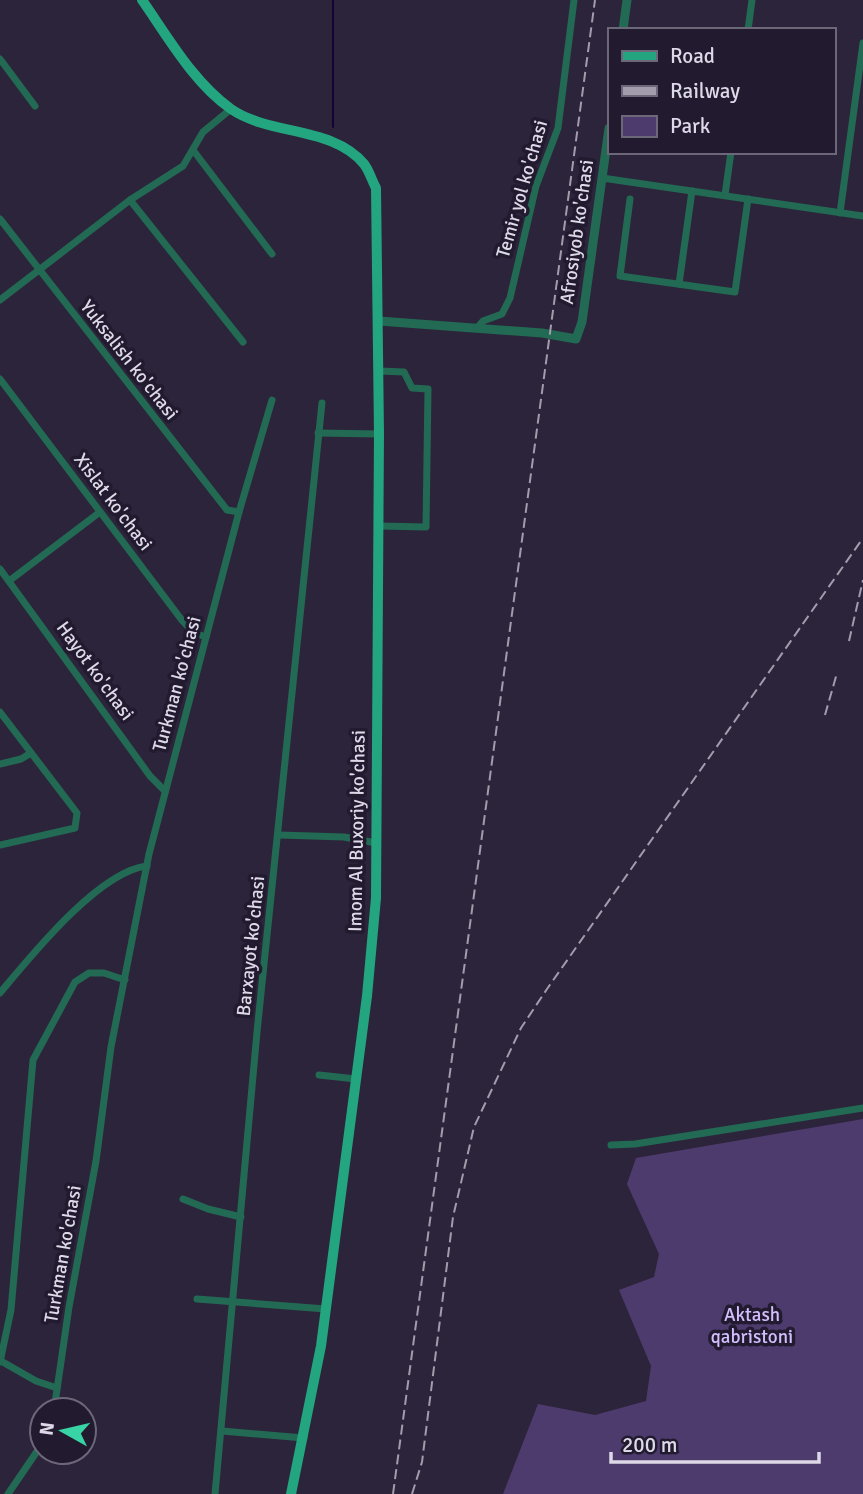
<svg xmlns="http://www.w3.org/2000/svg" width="863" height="1494" font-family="Signika,sans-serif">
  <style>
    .green { fill: #4e3b6e }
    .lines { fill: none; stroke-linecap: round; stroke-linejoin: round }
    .stream { stroke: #190034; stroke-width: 2 }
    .minor { stroke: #226a53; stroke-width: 7 }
    .tertiary { stroke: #226a53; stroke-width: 9 }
    .primary { stroke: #23a57f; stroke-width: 10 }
    .rail { stroke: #a29cad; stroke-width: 2; stroke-dasharray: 10 5; stroke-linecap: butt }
    .labels { text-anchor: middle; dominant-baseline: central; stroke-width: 7; stroke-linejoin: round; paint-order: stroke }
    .street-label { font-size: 19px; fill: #ded9e8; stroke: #221b30 }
    .park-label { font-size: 19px; fill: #d3befd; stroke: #221b30 }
  </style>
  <rect width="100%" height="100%" fill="#2c243a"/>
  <polygon class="green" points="863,1119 863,1494 503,1494 538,1404 595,1415 646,1401 651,1366 619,1290 654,1277 659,1254 627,1184 636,1158"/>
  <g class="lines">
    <polyline class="stream" points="333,127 333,0"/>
    <g class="minor">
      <polyline points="748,30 752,0"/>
      <polyline points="0,59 35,106"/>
      <polyline points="193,150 272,254"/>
      <polyline points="602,178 863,216"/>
      <polyline points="725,195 731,152"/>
      <polyline points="630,199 620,276 735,292 748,199"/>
      <polyline points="130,200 243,342"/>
      <polyline points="840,213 863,43"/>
      <polyline points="0,219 227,510 239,512"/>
      <polyline points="679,284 692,191"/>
      <polyline points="0,300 130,200 183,166 203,132 231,109"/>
      <polyline points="477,328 483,321 502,314 510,298 536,186 558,128 574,0"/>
      <polyline points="0,379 181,619 194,633 206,637"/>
      <polyline points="318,433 379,434"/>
      <polyline points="379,526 426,527 428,389 412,388 404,372 379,371"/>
      <polyline points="0,569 150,776 165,791"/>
      <polyline points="9,581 100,512"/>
      <polyline points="0,712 77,813 75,828 0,845"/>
      <polyline points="0,764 21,759 31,753"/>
      <polyline points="279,835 344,837 376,843"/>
      <path d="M 0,993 C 31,956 99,871 147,866"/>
      <polyline points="319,1075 356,1079"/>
      <polyline points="611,1145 635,1144 863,1108"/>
      <polyline points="183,1199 208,1209 241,1217"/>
      <polyline points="197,1299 326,1309"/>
      <polyline points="1,1361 36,1381 57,1388"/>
      <polyline points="0,1362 11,1310 33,1060 75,982 89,973 104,973 125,980"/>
      <polyline points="54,1410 69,1307 96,1161 111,1047 149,854 239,512 272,400"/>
      <polyline points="222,1431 304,1438"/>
      <polyline points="8,1494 42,1444"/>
      <polyline points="215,1494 257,1032 322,403"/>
    </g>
    <g class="tertiary">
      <polyline points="623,30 627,0"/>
      <polyline points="379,321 542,333 576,339 582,322 609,128"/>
    </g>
    <path class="primary" d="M 142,0 C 168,37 193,82 231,109 C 270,136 333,126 364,164 C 369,170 372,181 376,188 L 379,434 L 376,898 L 367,996 L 321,1346 L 291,1494"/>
    <g class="rail">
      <polyline points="849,641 863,580"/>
      <polyline points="825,715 837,673"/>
      <polyline points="393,1494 595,0"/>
      <polyline points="412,1494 422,1462 453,1217 474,1127 521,1028 547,989 863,538"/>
    </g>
  </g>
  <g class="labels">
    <g class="street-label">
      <text transform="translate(522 189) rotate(-74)">Temir yol ko'chasi</text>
      <text transform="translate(577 232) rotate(-82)">Afrosiyob ko'chasi</text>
      <text transform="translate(129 360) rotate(52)">Yuksalish ko'chasi</text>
      <text transform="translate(113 502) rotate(53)">Xislat ko'chasi</text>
      <text transform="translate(95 671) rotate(54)">Hayot ko'chasi</text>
      <text transform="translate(177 684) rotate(-75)">Turkman ko'chasi</text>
      <text transform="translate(357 831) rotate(-89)">Imom Al Buxoriy ko'chasi</text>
      <text transform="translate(251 946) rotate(-84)">Barxayot ko'chasi</text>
      <text transform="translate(63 1254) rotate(-80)">Turkman ko'chasi</text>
    </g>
    <g class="park-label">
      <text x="752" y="1315">Aktash<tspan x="752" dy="22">qabristoni</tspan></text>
    </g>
  </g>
  <rect x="608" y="28" width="228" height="126" fill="#221b30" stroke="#6d677a" stroke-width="2"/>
  <rect x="622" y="51" width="35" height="10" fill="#23a57f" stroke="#6d677a" stroke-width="2"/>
  <text x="670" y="63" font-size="21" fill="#ded9e8">Road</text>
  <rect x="622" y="86" width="35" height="10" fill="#a29cad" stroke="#6d677a" stroke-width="2"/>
  <text x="670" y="98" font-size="21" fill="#ded9e8">Railway</text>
  <rect x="622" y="116" width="35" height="21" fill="#4e3b6e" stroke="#6d677a" stroke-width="2"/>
  <text x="670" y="133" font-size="21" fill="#ded9e8">Park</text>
  <g transform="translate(63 1431) rotate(278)"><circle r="33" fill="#221b30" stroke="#6d677a" stroke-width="2"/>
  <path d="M0-5L12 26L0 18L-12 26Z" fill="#39d4a5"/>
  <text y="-10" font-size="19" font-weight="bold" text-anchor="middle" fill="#ded9e8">N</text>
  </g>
  <path d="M611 1452v10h208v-10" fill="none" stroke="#ded9e8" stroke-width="3.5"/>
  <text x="622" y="1452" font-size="21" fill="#ded9e8" stroke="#221b30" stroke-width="5" paint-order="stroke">200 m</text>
</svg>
